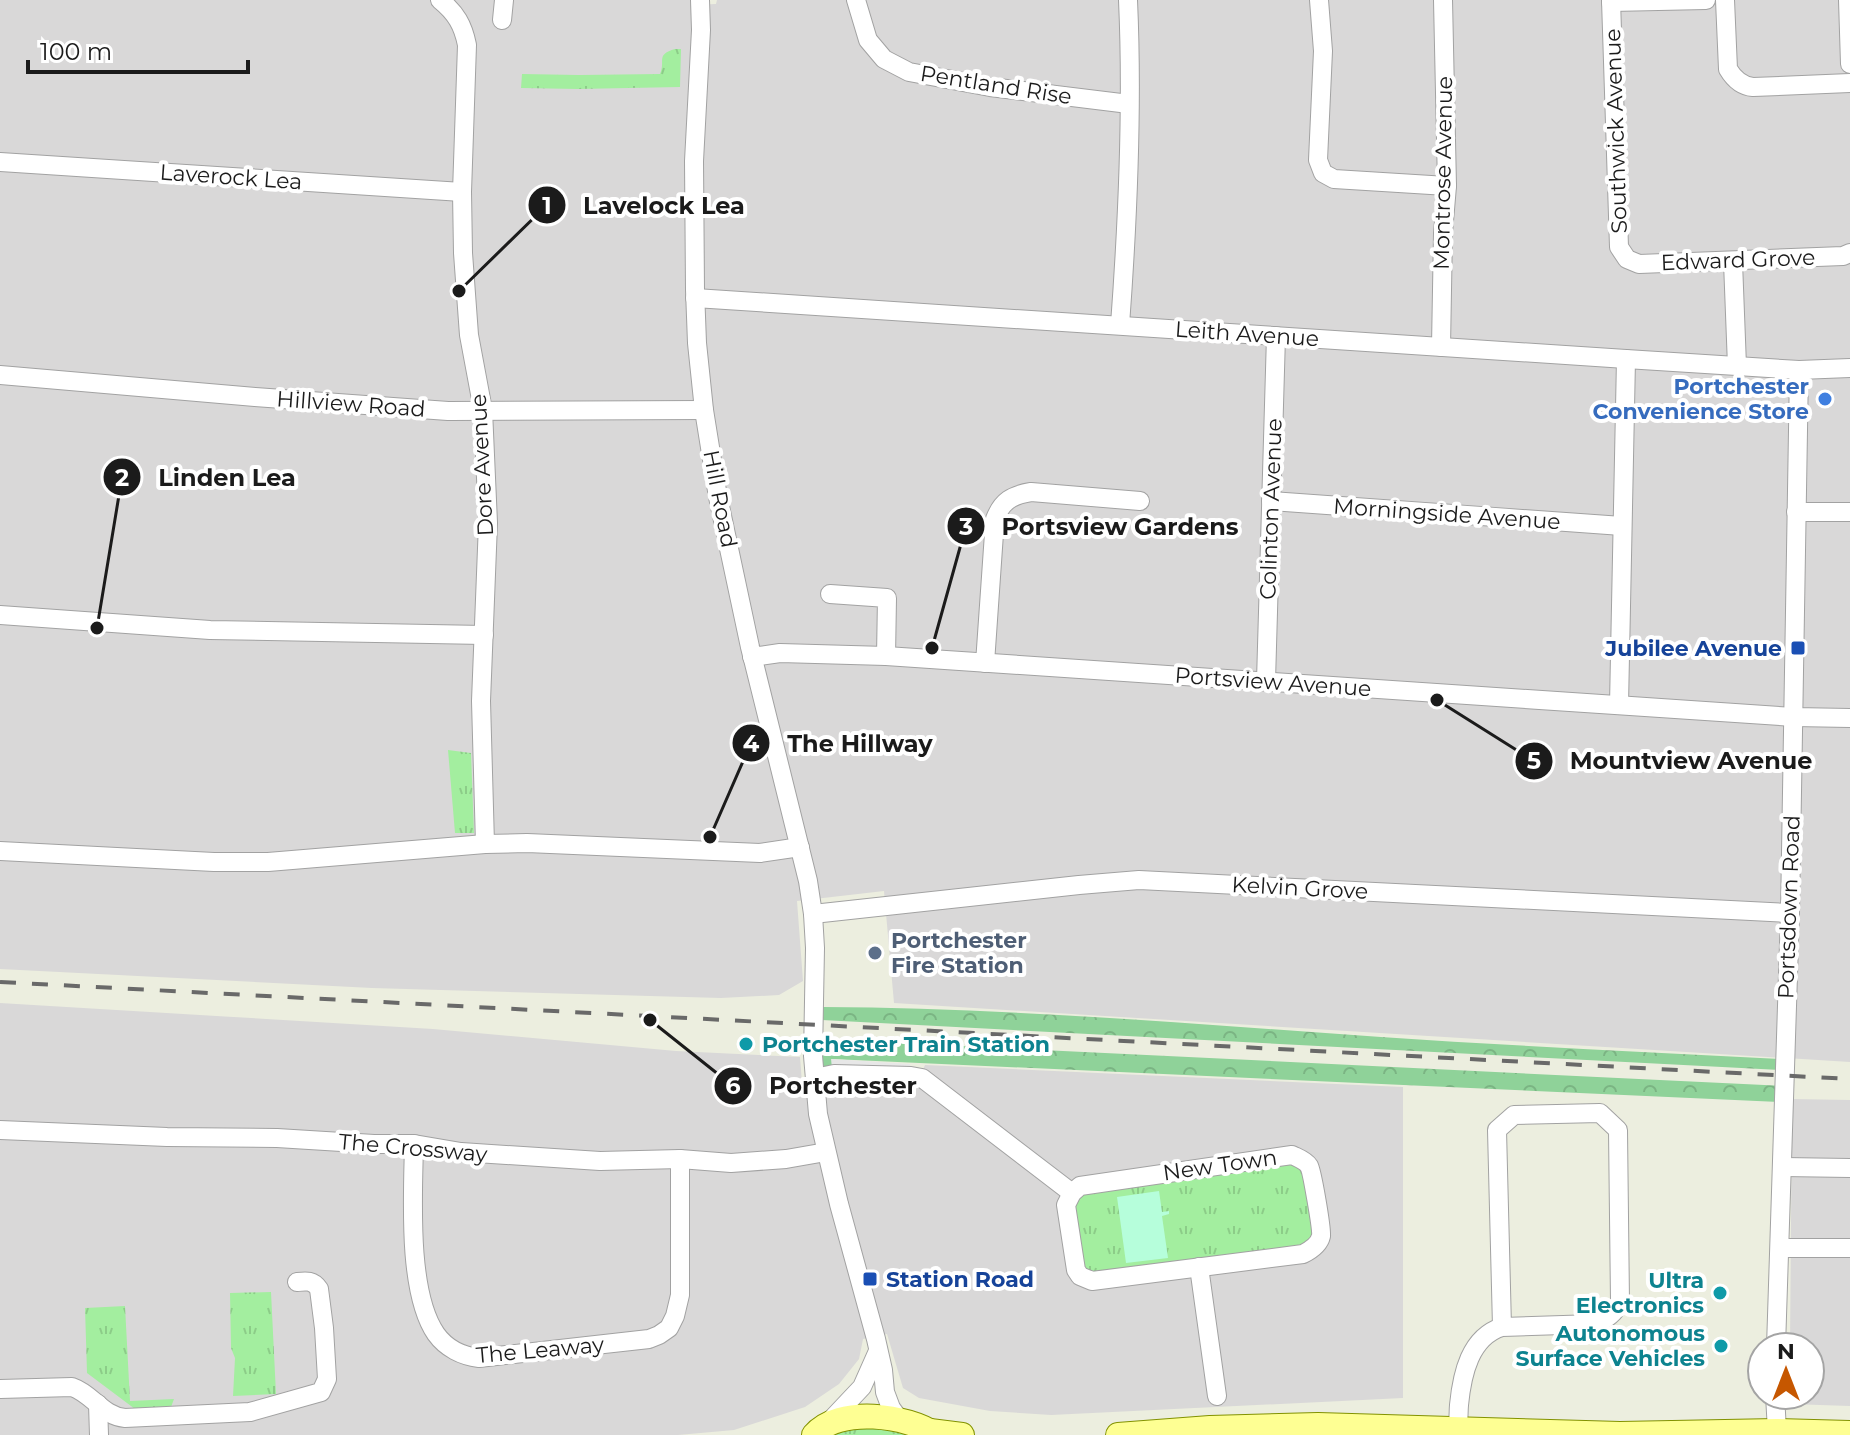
<svg xmlns="http://www.w3.org/2000/svg" width="1850" height="1435" font-family="Montserrat,sans-serif">
  <style>
    .residential { fill: #d9d8d8 }
    .grass { fill: url(#grass-tufts) }
    .forest { fill: url(#forest-crowns) }
    .park { fill: #b6fedb }
    .parking { fill: #e7e7e7 }
    .lines { fill: none; stroke-linecap: round; stroke-linejoin: round }
    .minor-casing { stroke: #a2a2a2; stroke-width: 20 }
    .major-casing { stroke: #829200; stroke-width: 26 }
    .minor { stroke: #fff; stroke-width: 18 }
    .major { stroke: #feff93; stroke-width: 24 }
    .rail { stroke: #696969; stroke-width: 4; stroke-dasharray: 16 16; stroke-linecap: butt }
    .shop-dot { fill: #3f7fe0; stroke: #fff; stroke-width: 3 }
    .transit-dot { fill: #1a4fb4; stroke: #fff; stroke-width: 3 }
    .service-dot { fill: #5c6f8a; stroke: #fff; stroke-width: 3 }
    .culture-dot { fill: #0f9aa8; stroke: #fff; stroke-width: 3 }
    .labels { text-anchor: middle; dominant-baseline: central; stroke-width: 8; stroke-linejoin: round; paint-order: stroke }
    .street-label { font-size: 22px; fill: #1b1b1b; stroke: #fff }
    .shop-label { font-size: 22px; font-weight: bold; fill: #366cbe; stroke: #fff; text-anchor: end }
    .transit-label { font-size: 22px; font-weight: bold; fill: #164399; stroke: #fff; text-anchor: end }
    .service-label { font-size: 22px; font-weight: bold; fill: #4e5e75; stroke: #fff; text-anchor: start }
    .culture-label { font-size: 22px; font-weight: bold; fill: #0d838f; stroke: #fff; text-anchor: end }
    .leader { fill: none; stroke: #1b1b1b; stroke-width: 3 }
    .callout-dot { fill: #1b1b1b; stroke: #fff; stroke-width: 3 }
    .mark-label { font-size: 24px; text-anchor: middle; font-weight: bold; fill: #fff }
    .callout-label { font-size: 24px; text-anchor: middle; font-weight: bold; fill: #1b1b1b; stroke: #fff; stroke-width: 8; stroke-linejoin: round; paint-order: stroke }
  </style>
  <defs>
    <pattern id="grass-tufts" width="24" height="20" patternUnits="userSpaceOnUse" patternTransform="scale(2)"><rect width="24" height="20" fill="#a3ee9f"/><path d="M3 7l-1-3M5 7V3M7 7l1-3M15 17l-1-3M17 17v-4M19 17l1-3" fill="none" stroke="#8ccc88"/></pattern>
    <pattern id="forest-crowns" width="20" height="18" patternUnits="userSpaceOnUse" patternTransform="scale(2)"><rect width="20" height="18" fill="#8fd299"/><path d="M2 6a3 3 0 1 1 6 0M12 15a3 3 0 1 1 6 0" fill="none" stroke="#7bb483"/></pattern>
  </defs>
  <rect width="100%" height="100%" fill="#eceedf"/>
  <g class="residential">
    <polygon points="0,0 690,0 691,5 716,4 717,0 1850,0 1850,1062 894,1003 884,891 797,901 803,981 779,995 721,998 372,988 0,969"/>
    <polygon points="0,1003 433,1029 676,1051 800,1057 802,1083 917,1083 925,1065 1403,1087 1403,1398 1051,1415 990,1411 919,1398 903,1388 887,1334 863,1339 859,1359 839,1384 805,1407 734,1430 678,1435 0,1435"/>
    <polygon points="1792,1099 1850,1100 1850,1406 1790,1404 1790,1395 1810,1395 1810,1347 1790,1347"/>
  </g>
  <g class="grass">
    <path d="M 675,49 L 681,49 L 680,87 L 578,89 L 521,88 L 522,74 L 579,75 L 660,74 C 666,60 655,55 675,49 Z"/>
    <polygon points="448,750 471,753 474,833 455,833"/>
    <polygon points="1284,1161 1302,1167 1314,1232 1305,1245 1098,1276 1084,1270 1073,1202 1076,1195 1270,1168 1276,1163"/>
    <polygon points="271,1292 276,1394 233,1396 235,1358 231,1348 230,1293"/>
    <polygon points="125,1306 130,1401 174,1399 171,1407 135,1409 87,1373 85,1308"/>
    <polygon points="861,1425 916,1435 830,1435"/>
  </g>
  <g class="forest">
    <path d="M 823,1007 C 1009,1008 1195,1024 1381,1037 C 1514,1046 1647,1052 1781,1059 L 1780,1070 L 822,1020 Z"/>
    <polygon points="818,1039 1783,1086 1779,1102 832,1059 832,1068 824,1067 821,1061"/>
  </g>
  <polygon class="park" points="1159,1191 1162,1212 1169,1211 1169,1214 1162,1216 1168,1258 1126,1263 1117,1197"/>
  <polygon class="parking" points="831,1059 910,1064 910,1071 832,1068"/>
  <g class="lines">
    <defs>
      <g id="minor">
        <path d="M 440,0 C 456,13 463,25 467,45 L 462,192 L 463,253 L 469,335 L 483,410 L 488,523 L 481,701 L 485,844"/>
        <polyline points="700,0 701,30 694,161 695,290 697,343 704,410 718,497 750,647 808,881 813,914 815,948 813,1056 818,1114 839,1204 876,1339 883,1370 885,1392 891,1408 899,1419"/>
        <polyline points="856,0 868,40 884,59 909,72 990,87 1129,104"/>
        <polyline points="1319,0 1323,51 1318,160 1323,173 1334,179 1447,186"/>
        <polyline points="1611,0 1619,247 1627,259 1639,264 1843,256 1850,253"/>
        <path d="M 1725,0 L 1728,69 C 1734,79 1741,86 1753,87 L 1850,83"/>
        <polyline points="1848,0 1850,64"/>
        <polyline points="1611,2 1706,0"/>
        <polyline points="502,20 504,0"/>
        <polyline points="0,162 462,192"/>
        <polyline points="1733,262 1737,366"/>
        <polyline points="695,298 1626,359 1799,370 1850,368"/>
        <path d="M 1120,325 C 1128,217 1133,109 1128,0"/>
        <polyline points="1441,347 1443,233 1447,186 1443,0"/>
        <polyline points="0,375 255,397 448,411 704,410"/>
        <polyline points="1271,501 1622,526"/>
        <polyline points="1796,512 1850,512"/>
        <polyline points="830,594 887,598 886,656"/>
        <polyline points="0,615 210,630 484,635"/>
        <polyline points="752,657 780,653 886,656 1794,717 1850,718"/>
        <path d="M 985,663 L 995,519 C 1002,501 1012,495 1031,492 L 1140,501"/>
        <polyline points="1266,681 1276,336"/>
        <polyline points="1619,705 1626,359"/>
        <polyline points="0,851 214,862 268,862 485,844 527,843 760,853 800,847"/>
        <polyline points="813,914 1079,885 1139,880 1790,913"/>
        <polyline points="815,1078 834,1074 911,1076 922,1078 1072,1193"/>
        <polyline points="0,1130 167,1137 277,1138 374,1144 414,1144 461,1152 600,1161 680,1159 731,1163 786,1159 826,1152"/>
        <path d="M 414,1144 C 413,1195 407,1292 436,1334 C 446,1348 462,1356 479,1358 L 649,1339 L 659,1335 L 669,1328 L 675,1316 L 680,1295 L 680,1159"/>
        <path d="M 1292,1155 C 1298,1158 1305,1160 1309,1166 C 1312,1171 1322,1229 1321,1236 C 1319,1245 1311,1250 1303,1254 L 1092,1281 L 1080,1276 L 1076,1270 L 1066,1205 L 1072,1193 L 1080,1186 Z"/>
        <polyline points="1783,1167 1850,1168"/>
        <polyline points="1780,1248 1850,1248"/>
        <polyline points="1199,1267 1217,1396"/>
        <polyline points="1776,1347 1790,913 1799,370"/>
        <path d="M 0,1389 L 72,1387 C 93,1394 102,1416 125,1418 L 250,1412 L 321,1392 L 327,1379 L 324,1328 L 319,1289 C 313,1280 306,1281 297,1282"/>
        <polyline points="1775,1395 1777,1431"/>
        <polyline points="98,1404 99,1435"/>
        <polyline points="828,1423 862,1387 878,1351"/>
        <path d="M 1452,1435 C 1460,1426 1458,1417 1459,1405 C 1462,1374 1470,1337 1502,1327 L 1497,1130 L 1514,1115 L 1600,1113 L 1618,1130 L 1620,1302 C 1615,1313 1606,1320 1594,1324 L 1502,1327"/>
      </g>
      <g id="major">
        <polyline points="930,1431 962,1435"/>
        <path d="M 814,1435 C 838,1406 908,1415 936,1435"/>
        <polyline points="1118,1435 1210,1428 1318,1425 1620,1434 1777,1431 1850,1433"/>
      </g>
    </defs>
    <use href="#minor" class="minor-casing"/>
    <use href="#major" class="major-casing"/>
    <use href="#minor" class="minor"/>
    <use href="#major" class="major"/>
    <polyline class="rail" points="0,982 1850,1079"/>
  </g>
  <circle class="shop-dot" cx="1825" cy="399" r="8"/>
  <g class="transit-dot">
    <rect x="1790" y="640" width="16" height="16" rx="4"/>
    <rect x="862" y="1271" width="16" height="16" rx="4"/>
  </g>
  <circle class="service-dot" cx="875" cy="953" r="8"/>
  <g class="culture-dot">
    <circle cx="746" cy="1044" r="8"/>
    <circle cx="1720" cy="1293" r="8"/>
    <circle cx="1721" cy="1346" r="8"/>
  </g>
  <g class="labels">
    <g class="street-label">
      <text transform="translate(996 85) rotate(9)">Pentland Rise</text>
      <text transform="translate(1616 131) rotate(-92)">Southwick Avenue</text>
      <text transform="translate(1443 173) rotate(-89)">Montrose Avenue</text>
      <text transform="translate(231 177) rotate(4)">Laverock Lea</text>
      <text transform="translate(1738 260) rotate(-2)">Edward Grove</text>
      <text transform="translate(1247 334) rotate(4)">Leith Avenue</text>
      <text transform="translate(351 404) rotate(4)">Hillview Road</text>
      <text transform="translate(482 465) rotate(-93)">Dore Avenue</text>
      <text transform="translate(720 499) rotate(79)">Hill Road</text>
      <text transform="translate(1271 509) rotate(-88)">Colinton Avenue</text>
      <text transform="translate(1447 514) rotate(4)">Morningside Avenue</text>
      <text transform="translate(1273 682) rotate(4)">Portsview Avenue</text>
      <text transform="translate(1300 888) rotate(3)">Kelvin Grove</text>
      <text transform="translate(1789 907) rotate(-88)">Portsdown Road</text>
      <text transform="translate(413 1148) rotate(5)">The Crossway</text>
      <text transform="translate(1220 1165) rotate(-8)">New Town</text>
      <text transform="translate(540 1350) rotate(-5)">The Leaway</text>
    </g>
    <g class="shop-label">
      <text x="1809" y="386">Portchester<tspan x="1809" dy="25">Convenience Store</tspan></text>
    </g>
    <g class="transit-label">
      <text x="1782" y="648">Jubilee Avenue</text>
      <text x="886" y="1279" text-anchor="start">Station Road</text>
    </g>
    <g class="service-label">
      <text x="891" y="940">Portchester<tspan x="891" dy="25">Fire Station</tspan></text>
    </g>
    <g class="culture-label">
      <text x="762" y="1044" text-anchor="start">Portchester Train Station</text>
      <text x="1704" y="1280">Ultra<tspan x="1704" dy="25">Electronics</tspan></text>
      <text x="1705" y="1333">Autonomous<tspan x="1705" dy="25">Surface Vehicles</tspan></text>
    </g>
  </g>
  <path class="leader" d="M459 291L547 205M97 628L122 477M932 648L966 526M710 837L751 743M1437 700L1534 761M650 1020L733 1086"/>
  <g class="callout-dot">
    <circle cx="459" cy="291" r="8"/>
    <circle cx="97" cy="628" r="8"/>
    <circle cx="932" cy="648" r="8"/>
    <circle cx="710" cy="837" r="8"/>
    <circle cx="1437" cy="700" r="8"/>
    <circle cx="650" cy="1020" r="8"/>
    <circle cx="547" cy="205" r="20"/>
    <circle cx="122" cy="477" r="20"/>
    <circle cx="966" cy="526" r="20"/>
    <circle cx="751" cy="743" r="20"/>
    <circle cx="1534" cy="761" r="20"/>
    <circle cx="733" cy="1086" r="20"/>
  </g>
  <g class="mark-label">
    <text x="547" y="214">1</text>
    <text x="122" y="486">2</text>
    <text x="966" y="535">3</text>
    <text x="751" y="752">4</text>
    <text x="1534" y="769">5</text>
    <text x="733" y="1094">6</text>
  </g>
  <g class="callout-label">
    <text x="664" y="214">Lavelock Lea</text>
    <text x="227" y="486">Linden Lea</text>
    <text x="1120" y="535">Portsview Gardens</text>
    <text x="860" y="752">The Hillway</text>
    <text x="1691" y="769">Mountview Avenue</text>
    <text x="843" y="1094">Portchester</text>
  </g>
  <g transform="translate(1786 1371)"><circle r="38" fill="#ffffff" stroke="#a4a4a4" stroke-width="2"/>
  <path d="M0-6L14 30L0 20L-14 30Z" fill="#c65700"/>
  <text y="-12" font-size="22" font-weight="bold" text-anchor="middle" fill="#1b1b1b">N</text>
  </g>
  <path d="M28 60v12h220v-12" fill="none" stroke="#1b1b1b" stroke-width="4"/>
  <text x="40" y="60" font-size="24" fill="#1b1b1b" stroke="#ffffff" stroke-width="6" paint-order="stroke">100 m</text>
</svg>
